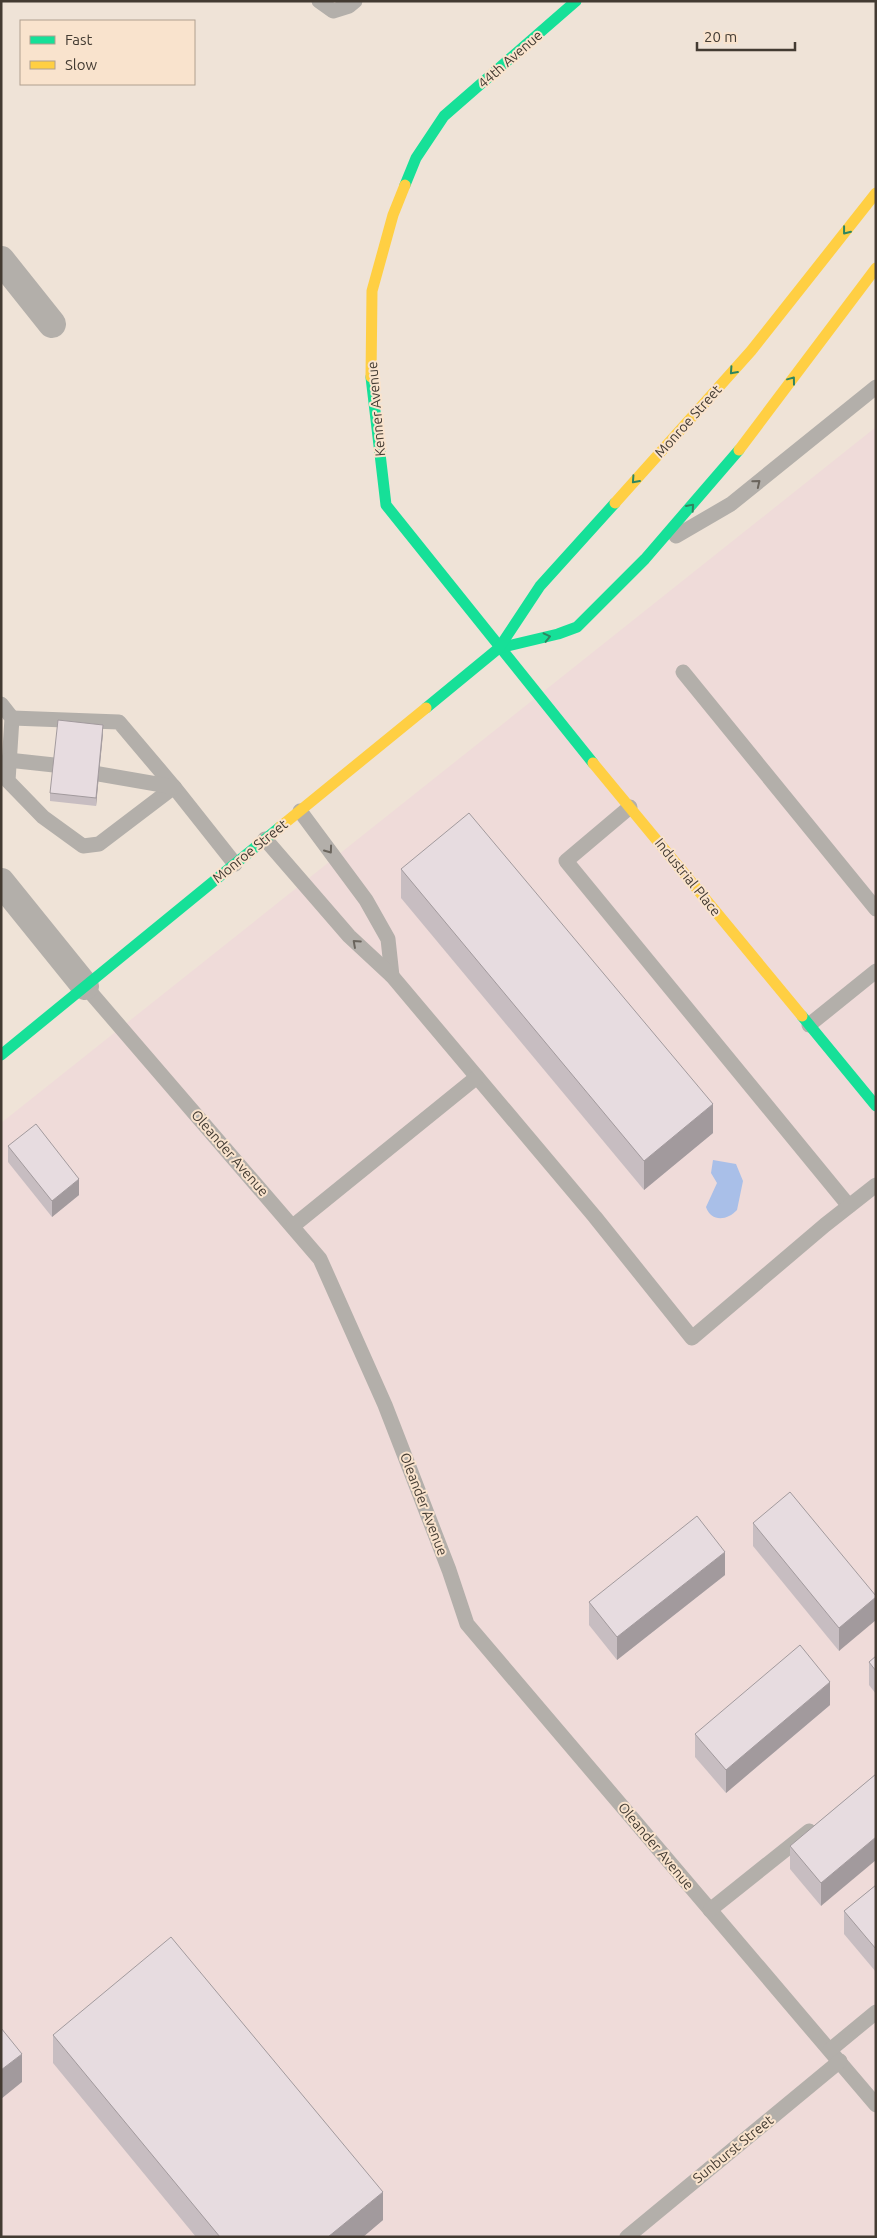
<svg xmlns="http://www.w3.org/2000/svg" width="877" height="2238" font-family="Ubuntu,sans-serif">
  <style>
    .commercial { fill: #efdbd9 }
    .water { fill: #a9bfe8 }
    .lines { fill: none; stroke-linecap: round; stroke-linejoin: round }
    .lane { stroke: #b3afaa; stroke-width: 15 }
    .street { stroke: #b3afaa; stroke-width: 28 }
    .fast { stroke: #16e098; stroke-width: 11 }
    .slow { stroke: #ffcf43; stroke-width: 11 }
    .wall { fill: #c7bdc1 }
    .shaded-wall { fill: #a29a9d }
    .building { fill: #e7dce0; stroke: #a29a9d }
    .oneway { stroke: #2f8560 }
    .oneway2 { stroke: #6a645c }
    .labels { text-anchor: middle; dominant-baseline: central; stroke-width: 4; stroke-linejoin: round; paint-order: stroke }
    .street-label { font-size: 14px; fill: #433b32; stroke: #f9e3cd }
  </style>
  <rect width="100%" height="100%" fill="#efe3d7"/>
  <polygon class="commercial" points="876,427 876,2237 1,2237 1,1123"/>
  <path class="water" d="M 713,1160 L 736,1164 L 743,1181 L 737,1210 C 727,1221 711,1222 706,1207 L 717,1183 L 711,1173 Z"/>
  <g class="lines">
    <g class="lane">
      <polyline points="319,1 333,11 349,6 355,1"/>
      <polyline points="676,536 731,504 876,387"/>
      <polyline points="683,672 876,909"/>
      <polyline points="1,704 12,718 8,781 43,817 83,846 99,844 174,787"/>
      <polyline points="12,718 119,722 174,787 235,864"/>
      <polyline points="8,760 54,765"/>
      <polyline points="99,774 174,787"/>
      <polyline points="630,807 566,861 849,1206"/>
      <polyline points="300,811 366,900 388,939 392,976"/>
      <polyline points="265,839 349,936 392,976 595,1217 692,1338 825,1225 876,1185"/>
      <polyline points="85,986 320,1259 385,1405 449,1570 467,1624 876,2105"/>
      <polyline points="809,1025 876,971"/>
      <polyline points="293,1226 477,1077"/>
      <polyline points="710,1910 809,1831"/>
      <polyline points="830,2050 876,2012"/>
      <polyline points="627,2237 840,2061"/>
    </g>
    <g class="street">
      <polyline points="1,260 52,324"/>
      <polyline points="1,882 85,986"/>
    </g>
    <g class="fast">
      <polyline points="405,185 416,158 444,116 576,1"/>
      <polyline points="371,377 386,505 593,763"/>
      <polyline points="499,648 558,634 577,627 645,559 739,450"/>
      <polyline points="426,708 499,648 540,586 615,503"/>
      <polyline points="802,1016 876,1106"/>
      <polyline points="1,1055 280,827"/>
    </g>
    <g class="slow">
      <polyline points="371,377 372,291 393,215 405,185"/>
      <polyline points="739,450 876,268"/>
      <polyline points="615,503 751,351 876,193"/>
      <polyline points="593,763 802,1016"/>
      <polyline points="280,827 426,708"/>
    </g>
  </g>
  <g class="wall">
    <polygon points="103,733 96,806 50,801 50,793"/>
    <polygon points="401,869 713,1133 644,1190 401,898"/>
    <polygon points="8,1146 79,1195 52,1217 8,1162"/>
    <polygon points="753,1523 876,1596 839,1651 753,1546"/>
    <polygon points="725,1575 617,1660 589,1625 589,1602"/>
    <polygon points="876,1656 876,1694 869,1685 869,1662"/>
    <polygon points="830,1705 726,1793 695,1757 695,1734"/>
    <polygon points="876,1774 821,1906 790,1869 790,1846"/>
    <polygon points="876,1885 876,1972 844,1934 844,1911"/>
    <polygon points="53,2035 383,2220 363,2237 196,2237 53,2063"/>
  </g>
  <g class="shaded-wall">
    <polygon points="103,725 103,733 96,806 96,798"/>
    <polygon points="713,1104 713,1133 644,1190 644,1161"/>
    <polygon points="79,1179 79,1195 52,1217 52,1201"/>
    <polygon points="725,1552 725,1575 617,1660 617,1637"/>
    <polygon points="876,1597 876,1620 839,1651 839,1628"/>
    <polygon points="830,1682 830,1705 726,1793 726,1770"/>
    <polygon points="876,1837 876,1860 821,1906 821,1883"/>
    <polygon points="22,2054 22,2082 1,2099 1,2070"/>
    <polygon points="383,2192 383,2220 363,2237 328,2237"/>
  </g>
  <g class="building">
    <polygon points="58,720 103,725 96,798 50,793"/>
    <polygon points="469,813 713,1104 644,1161 401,869"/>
    <polygon points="36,1124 79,1179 52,1201 8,1146"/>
    <polygon points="790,1492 876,1596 876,1597 839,1628 753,1523"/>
    <polygon points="697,1516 725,1552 617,1637 589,1602"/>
    <polygon points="800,1645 830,1682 726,1770 695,1734"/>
    <polygon points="876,1656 876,1671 869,1662"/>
    <polygon points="876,1774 876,1837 821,1883 790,1846"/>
    <polygon points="876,1885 876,1949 844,1911"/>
    <polygon points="171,1937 383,2192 328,2237 220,2237 53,2035"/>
    <polygon points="1,2028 22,2054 1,2070"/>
  </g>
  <defs><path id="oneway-chevron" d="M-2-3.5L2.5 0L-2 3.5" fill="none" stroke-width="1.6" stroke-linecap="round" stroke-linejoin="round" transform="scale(1.25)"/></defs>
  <g class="oneway">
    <use href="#oneway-chevron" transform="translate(846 231) rotate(128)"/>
    <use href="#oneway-chevron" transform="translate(733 371) rotate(132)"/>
    <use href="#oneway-chevron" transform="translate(792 380) rotate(-53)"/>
    <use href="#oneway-chevron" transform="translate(635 480) rotate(132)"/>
    <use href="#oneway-chevron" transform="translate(691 507) rotate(-49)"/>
    <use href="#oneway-chevron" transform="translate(547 637) rotate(-13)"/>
  </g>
  <g class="oneway2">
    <use href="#oneway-chevron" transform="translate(757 483) rotate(-39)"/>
    <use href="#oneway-chevron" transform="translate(329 850) rotate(54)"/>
    <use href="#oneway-chevron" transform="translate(356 943) rotate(-138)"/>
  </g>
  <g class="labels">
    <g class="street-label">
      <text transform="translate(510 59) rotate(-41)">44th Avenue</text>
      <text transform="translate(376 409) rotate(-95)">Kenner Avenue</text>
      <text transform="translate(688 421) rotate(-48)">Monroe Street</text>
      <text transform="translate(250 851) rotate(-39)">Monroe Street</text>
      <text transform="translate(688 877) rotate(51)">Industrial Place</text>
      <text transform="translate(230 1153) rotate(49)">Oleander Avenue</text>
      <text transform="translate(424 1504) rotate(69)">Oleander Avenue</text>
      <text transform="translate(656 1846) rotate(50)">Oleander Avenue</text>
      <text transform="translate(733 2149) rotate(-39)">Sunburst Street</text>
    </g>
  </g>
  <rect width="877" height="2238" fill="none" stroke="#433b32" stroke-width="5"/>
  <rect x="20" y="20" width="175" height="65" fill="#f9e3cd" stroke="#b0a08f"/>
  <rect x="30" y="36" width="25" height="8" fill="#16e098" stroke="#b0a08f"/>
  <text x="65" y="45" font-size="15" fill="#433b32">Fast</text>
  <rect x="30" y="61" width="25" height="8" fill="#ffcf43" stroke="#b0a08f"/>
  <text x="65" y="70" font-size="15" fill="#433b32">Slow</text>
  <path d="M697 42v8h98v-8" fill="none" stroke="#433b32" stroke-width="2.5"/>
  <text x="704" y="42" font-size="15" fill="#433b32" stroke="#f9e3cd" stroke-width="4" paint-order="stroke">20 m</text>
</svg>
